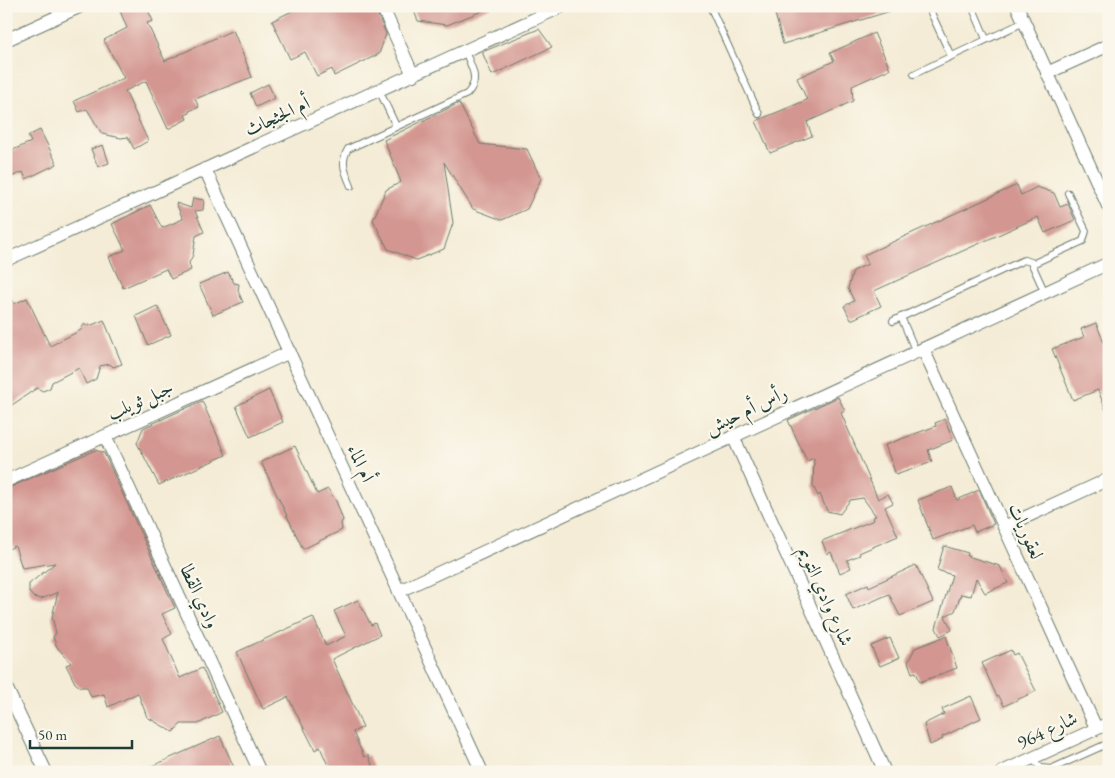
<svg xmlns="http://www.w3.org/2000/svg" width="1115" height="778" font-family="'EB Garamond',Amiri,serif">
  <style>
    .building { fill: #d39690 }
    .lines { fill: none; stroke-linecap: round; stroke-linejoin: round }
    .lane-casing { stroke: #6a7a6d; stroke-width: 8 }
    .street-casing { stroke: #6a7a6d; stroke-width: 14 }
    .lane { stroke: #fff; stroke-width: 6 }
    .street { stroke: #fff; stroke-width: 12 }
    .labels { text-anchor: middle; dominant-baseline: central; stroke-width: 4.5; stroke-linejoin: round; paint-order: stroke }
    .street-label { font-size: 19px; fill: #1f3d34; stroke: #fbf7ec }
  </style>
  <rect width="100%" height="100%" fill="#fbf7ec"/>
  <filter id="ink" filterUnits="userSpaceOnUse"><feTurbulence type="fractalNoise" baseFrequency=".02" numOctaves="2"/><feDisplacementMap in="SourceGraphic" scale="10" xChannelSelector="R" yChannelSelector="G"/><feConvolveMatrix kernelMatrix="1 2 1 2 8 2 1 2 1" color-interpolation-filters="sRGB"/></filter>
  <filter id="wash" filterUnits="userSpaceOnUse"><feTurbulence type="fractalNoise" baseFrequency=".0096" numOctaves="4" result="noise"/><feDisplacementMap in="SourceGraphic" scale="20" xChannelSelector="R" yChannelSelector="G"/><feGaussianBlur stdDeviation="1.12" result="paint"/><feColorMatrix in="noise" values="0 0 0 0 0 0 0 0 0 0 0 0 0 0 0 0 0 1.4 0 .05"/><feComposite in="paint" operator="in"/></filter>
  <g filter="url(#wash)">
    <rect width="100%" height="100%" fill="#f4ecd6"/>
    <g id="blocks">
      <g class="building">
        <polygon points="118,6 146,6 153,21 147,23 165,61 233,30 252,77 195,99 199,107 189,111 190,113 185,115 187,119 168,129 146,81 125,91 148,141 134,149 128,137 121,138 102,134 87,109 79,112 74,101 124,78 104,40 127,28"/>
        <polygon points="302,6 374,6 386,34 379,54 334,76 332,69 317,76 305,52 290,59 272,21"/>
        <polygon points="412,6 492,6 492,7 447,25 418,21"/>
        <polygon points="773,6 897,6 897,9 783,44"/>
        <polygon points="539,29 552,47 492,75 482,52"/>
        <polygon points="874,33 890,69 852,86 853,101 807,122 812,136 770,153 756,121 807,100 797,78 834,61 830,53"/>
        <polygon points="268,84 275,98 256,107 250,93"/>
        <polygon points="459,103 480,144 527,149 541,179 527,209 502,220 473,209 444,162 453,223 444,249 416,260 388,249 373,220 386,190 401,182 384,140"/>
        <polygon points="40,130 57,164 26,179 23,172 6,179 6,153 31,142 28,136"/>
        <polygon points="103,145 109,163 98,167 91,149"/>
        <polygon points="1017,185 1021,195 1037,187 1054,193 1060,207 1068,204 1075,220 1045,233 1038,217 874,291 881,306 851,320 844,306 854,301 848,288 853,271 868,264 864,255"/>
        <polygon points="193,198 204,200 203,210 195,211 204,232 196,236 193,255 189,263 191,270 171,279 166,269 123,288 109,257 125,250 112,224 150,205 162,228 183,219 176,203 191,208"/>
        <polygon points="228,272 234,283 239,284 238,291 243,302 213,315 199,284"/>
        <polygon points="6,290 14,304 27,298 50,346 81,330 83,325 92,325 104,320 122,364 113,367 110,364 100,366 96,379 86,384 79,368 52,382 50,388 43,391 37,388 6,409"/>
        <polygon points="157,306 171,335 148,345 136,316"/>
        <polygon points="1096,323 1109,355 1108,416 1098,390 1073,400 1052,349 1084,337 1081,329"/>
        <polygon points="269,390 283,422 250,437 236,406"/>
        <polygon points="838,397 845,411 841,413 878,499 888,494 893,503 885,507 898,536 859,553 860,555 847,560 851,568 840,573 831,552 827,554 822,541 874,520 873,517 876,516 863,498 850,500 840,514 827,511 820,494 818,496 813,486 814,458 807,461 788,420"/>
        <polygon points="202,401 226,455 159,485 137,443 143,428"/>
        <polygon points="945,419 953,440 928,450 932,462 896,475 885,445 936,426 935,423"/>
        <polygon points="295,446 317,494 328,489 336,501 343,520 341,523 342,530 303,549 261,462"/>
        <polygon points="95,450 104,453 175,608 162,614 172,634 163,639 180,678 202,668 222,712 198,724 181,724 173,732 147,717 138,693 108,707 104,694 91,697 87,687 80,687 75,683 66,665 71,663 57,647 53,637 56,633 52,617 58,592 41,599 33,597 29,592 29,584 55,563 22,568 15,546 6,550 6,489"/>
        <polygon points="952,487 957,500 979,490 994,524 975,532 972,525 933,540 918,500"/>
        <polygon points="944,546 968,553 967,556 1000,566 1008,583 985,593 976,578 971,596 961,594 955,611 945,616 952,630 940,636 936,628 952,575 937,570"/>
        <polygon points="916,565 933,602 900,616 889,594 853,610 846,594 868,584 869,587"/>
        <polygon points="358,600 371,625 375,623 380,635 332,659 363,727 353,732 364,757 368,755 375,772 331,772 320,747 315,750 288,697 263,709 237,652 313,617 326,646 346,636 334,611"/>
        <polygon points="946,636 957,668 920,682 916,672 912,673 908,662 915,648"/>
        <polygon points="890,638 899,658 880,666 871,646"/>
        <polygon points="1011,650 1013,655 1017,653 1036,691 1004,706 999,696 997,697 982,663"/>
        <polygon points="971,696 981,718 942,737 943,739 930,745 924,724 944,714 942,709"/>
        <polygon points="220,736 236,772 139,772 186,751"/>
      </g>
    </g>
  </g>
  <g filter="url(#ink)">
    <use href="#blocks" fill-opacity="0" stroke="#6a7a6d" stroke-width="1"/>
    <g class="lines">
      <defs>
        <g id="lane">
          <polyline points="710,6 759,114"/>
          <polyline points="928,6 951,56"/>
          <polyline points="972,6 986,39"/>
          <polyline points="914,74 1024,22"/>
          <polyline points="379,90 396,126"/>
          <path d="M 351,186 C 345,172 340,162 348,149 L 467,94 C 481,79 471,67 465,51"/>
          <polyline points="1032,264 1083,241 1086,231 1068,193"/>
          <polyline points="901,317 916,352"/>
          <polyline points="893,321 1024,260 1031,262 1045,293"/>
          <polyline points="1031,758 1041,768 1051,769 1109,743"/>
          <polyline points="1101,772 1109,768"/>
        </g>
        <g id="street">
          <polyline points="382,6 413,75"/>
          <polyline points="1017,6 1109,208"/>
          <polyline points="6,40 81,6"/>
          <polyline points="1047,73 1109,45"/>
          <polyline points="205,169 482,772"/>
          <polyline points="6,260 563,6"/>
          <polyline points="923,349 1096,728"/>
          <polyline points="105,436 260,772"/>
          <polyline points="733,436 885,772"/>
          <polyline points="6,481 290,352"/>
          <polyline points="1004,527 1109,479"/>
          <polyline points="399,591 1109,263"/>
          <polyline points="6,687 46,772"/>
          <polyline points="1002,772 1109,723"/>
        </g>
      </defs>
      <use href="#lane" class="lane-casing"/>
      <use href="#street" class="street-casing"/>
      <use href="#lane" class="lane"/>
      <use href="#street" class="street"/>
    </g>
  </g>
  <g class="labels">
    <g class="street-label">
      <text transform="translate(277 116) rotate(-25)">أم الجثجاث</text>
      <text transform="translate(140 400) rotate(-24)">جبل ثويلب</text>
      <text transform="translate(746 410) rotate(-25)">رأس أم حيش</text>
      <text transform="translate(361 463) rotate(65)">أم الماء</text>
      <text transform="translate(1026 531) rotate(66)">لعقوريات</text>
      <text transform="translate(200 596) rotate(65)">وادي القطا</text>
      <text transform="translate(826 596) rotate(66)">شارع وادي التويم</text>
      <text transform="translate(1047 730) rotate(-25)">شارع 964</text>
    </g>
  </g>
  <rect width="1115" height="778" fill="none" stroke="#fbf7ec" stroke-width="25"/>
  <path d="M30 740v8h102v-8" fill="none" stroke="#1f3d34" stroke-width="2.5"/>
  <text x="38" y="740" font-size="15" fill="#1f3d34" stroke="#fbf7ec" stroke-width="4" paint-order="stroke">50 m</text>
</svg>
